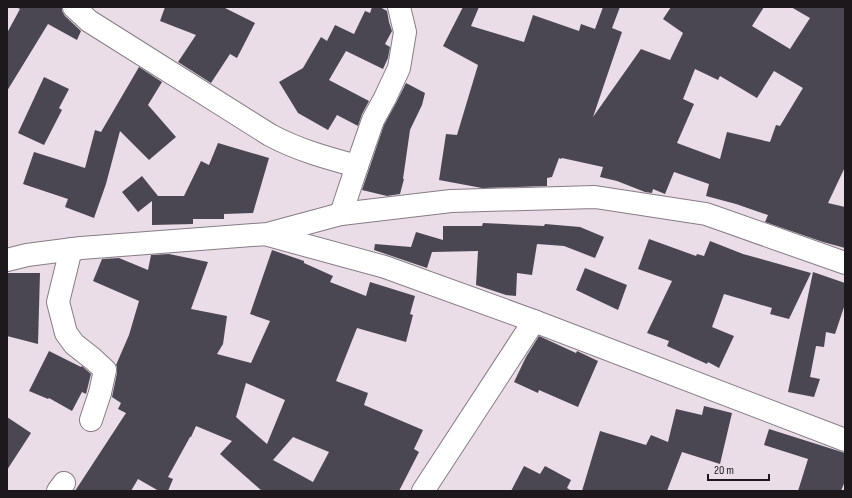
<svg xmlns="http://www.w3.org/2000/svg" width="852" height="498" font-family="'Sofia Sans Condensed',sans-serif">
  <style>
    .building { fill: #4a4753; fill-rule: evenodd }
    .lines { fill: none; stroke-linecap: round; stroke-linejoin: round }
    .minor-casing { stroke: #877c86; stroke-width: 24 }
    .minor { stroke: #fff; stroke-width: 22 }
  </style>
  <rect width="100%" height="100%" fill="#eadde8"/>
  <g class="building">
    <polygon points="16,7 60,7 62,8 62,11 65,16 81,31 77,40 48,24 7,91 7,33 20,9"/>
    <polygon points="165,7 223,7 255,23 237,58 230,54 211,83 178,62 196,35 160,21"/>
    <polygon points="372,7 380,7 387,11 389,22 392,31 385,44 390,47 388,58 383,69 346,51 329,80 369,101 362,114 358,126 337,115 328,130 298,113 279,82 303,68 321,37 327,41 335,25 354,34 365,11 370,13"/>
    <path d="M 463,7 L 479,7 L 471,26 L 524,42 L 533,15 L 579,31 L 581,24 L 595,29 L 603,7 L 620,7 L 612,28 L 622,32 L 593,117 L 641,49 L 670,60 L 683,33 L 663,19 L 671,7 L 764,7 L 752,26 L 790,49 L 810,18 L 791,7 L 845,7 L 845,167 L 828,203 L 845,207 L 845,248 L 823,242 L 765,222 L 768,215 L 736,204 L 706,196 L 709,184 L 674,172 L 665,194 L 653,189 L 652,193 L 645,192 L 617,181 L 600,177 L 603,167 L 562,158 L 561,159 L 559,158 L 552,177 L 547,178 L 547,186 L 482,188 L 439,180 L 446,134 L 457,135 L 478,65 L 443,46 ZM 695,69 L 718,80 L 720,76 L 757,98 L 774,71 L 803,88 L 780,126 L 776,125 L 770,142 L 727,132 L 720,159 L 677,143 L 694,104 L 683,99 Z"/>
    <polygon points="139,67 162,82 148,105 176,137 149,160 120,131 106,184 94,218 65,207 68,199 23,184 34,152 85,168 95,130 101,132"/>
    <polygon points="44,77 69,89 59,108 62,110 44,145 18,133"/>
    <polygon points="406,83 425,93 422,105 410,130 403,179 404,179 400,194 387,196 362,190 384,125 396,103"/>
    <polygon points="218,143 269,158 253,213 224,214 224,219 193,219 193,224 152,225 152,201 138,212 122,192 142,176 158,196 184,196 201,161 209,165"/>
    <polygon points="483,223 544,226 545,224 580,227 604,237 595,258 564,246 537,244 532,275 517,273 516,296 506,295 476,285 478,251 432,252 427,268 374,250 375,244 411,247 416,232 443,240 443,226 482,226"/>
    <polygon points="649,239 696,256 697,254 704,256 710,241 743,254 811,273 789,319 770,314 772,308 724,294 712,327 734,336 719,368 708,362 707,364 667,346 669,341 647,333 672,281 638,269"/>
    <path d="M 272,250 L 304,261 L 304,263 L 333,276 L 330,282 L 366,296 L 370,282 L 415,296 L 410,314 L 413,315 L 406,342 L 357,328 L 336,381 L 368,393 L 364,405 L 423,430 L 414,449 L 419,452 L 399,491 L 262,491 L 220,454 L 232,441 L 196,426 L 191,437 L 190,437 L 168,477 L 173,479 L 168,491 L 159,491 L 138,479 L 131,491 L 75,491 L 126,413 L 118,409 L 121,403 L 112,397 L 117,373 L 117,367 L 116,365 L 129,335 L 139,301 L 93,281 L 102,259 L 119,258 L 148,270 L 151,255 L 169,254 L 208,262 L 191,309 L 227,316 L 223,344 L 217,354 L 251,363 L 270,321 L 250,314 ZM 246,383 L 285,400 L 267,444 L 236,417 ZM 293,437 L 329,452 L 313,482 L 273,460 Z"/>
    <polygon points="585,268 627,285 618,310 576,290"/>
    <polygon points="813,272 845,283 845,304 835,334 826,332 824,347 816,346 810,377 820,379 814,397 788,392"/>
    <polygon points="7,273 40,273 38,344 7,336"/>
    <polygon points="539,336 576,353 577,351 598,361 578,407 539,390 538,393 514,382 526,357"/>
    <polygon points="49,351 81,367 82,366 91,374 86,394 82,392 72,411 49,398 48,399 29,391"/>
    <polygon points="704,406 732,413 720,464 682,452 667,491 582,491 600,431 646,445 651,435 668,442 676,409 702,415"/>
    <polygon points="7,417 31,433 7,470"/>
    <polygon points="769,429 845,453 845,481 841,491 798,491 808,459 764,445"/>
    <polygon points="524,466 540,474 545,466 571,480 567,488 572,491 511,491"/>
  </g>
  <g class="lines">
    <defs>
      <g id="minor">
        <path d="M 74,7 L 89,21 L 270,135 C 298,150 327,158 357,166"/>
        <polyline points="341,214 357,166 373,120 385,98 399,68 405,32 399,7"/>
        <polyline points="268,235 385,267 534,321 845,440"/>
        <polyline points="71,249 58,302 66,333 74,344 93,359 105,370 100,393 91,420"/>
        <polyline points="7,260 27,255 81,248 267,234 341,214 451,201 595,197 706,214 845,263"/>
        <polyline points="58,491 64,483"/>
        <polyline points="423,491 534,321"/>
      </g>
    </defs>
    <use href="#minor" class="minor-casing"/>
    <use href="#minor" class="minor"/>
  </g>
  <rect width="852" height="498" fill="none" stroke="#1c181c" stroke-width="16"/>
  <path d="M708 474v6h61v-6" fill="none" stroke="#1c181c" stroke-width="2"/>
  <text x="714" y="474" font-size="12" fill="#1c181c" stroke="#eadde8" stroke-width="3" paint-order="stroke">20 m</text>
</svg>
